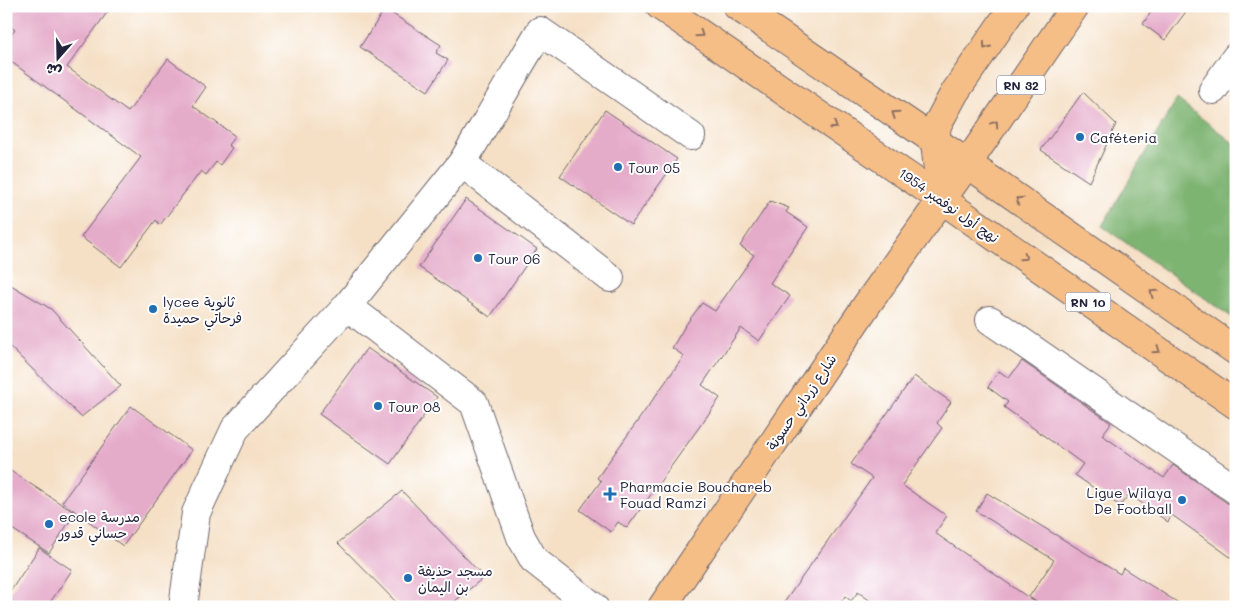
<svg xmlns="http://www.w3.org/2000/svg" width="1242" height="613" font-family="Mali,'Playpen Sans Arabic',sans-serif">
  <style>
    .forest { fill: #7eb472; stroke: #506b56 }
    .building { fill: #e5acca }
    .lines { fill: none; stroke-linecap: round; stroke-linejoin: round }
    .minor-casing { stroke: #6c646c; stroke-width: 30 }
    .major-casing { stroke: #6c646c; stroke-width: 30 }
    .highway-casing { stroke: #6c646c; stroke-width: 30 }
    .minor { stroke: #fff; stroke-width: 28 }
    .major { stroke: #f6be87; stroke-width: 28 }
    .highway { stroke: #f6be87; stroke-width: 28 }
    .oneway { stroke: #8c7061 }
    .poi-dot { fill: #1f6fb2; stroke: #fff; stroke-width: 2 }
    .labels { text-anchor: middle; dominant-baseline: central; stroke-width: 4; stroke-linejoin: round; paint-order: stroke }
    .shield { fill: #fff; stroke: #646476; stroke-width: 1 }
    .shield-label { font-size: 12px; font-weight: bold; fill: #22223b }
    .poi-label { font-size: 14px; fill: #22223b; stroke: #fff; text-anchor: start }
    .street-label { font-size: 14px; fill: #22223b; stroke: #fff }
  </style>
  <rect width="100%" height="100%" fill="#fff"/>
  <filter id="ink" filterUnits="userSpaceOnUse"><feTurbulence type="fractalNoise" baseFrequency=".02" numOctaves="2"/><feDisplacementMap in="SourceGraphic" scale="10" xChannelSelector="R" yChannelSelector="G"/><feConvolveMatrix kernelMatrix="1 2 1 2 8 2 1 2 1" color-interpolation-filters="sRGB"/></filter>
  <filter id="wash" filterUnits="userSpaceOnUse"><feTurbulence type="fractalNoise" baseFrequency=".0096" numOctaves="4" result="noise"/><feDisplacementMap in="SourceGraphic" scale="20" xChannelSelector="R" yChannelSelector="G"/><feGaussianBlur stdDeviation="1.12" result="paint"/><feColorMatrix in="noise" values="0 0 0 0 0 0 0 0 0 0 0 0 0 0 0 0 0 1.4 0 .05"/><feComposite in="paint" operator="in"/></filter>
  <g filter="url(#wash)">
    <rect width="100%" height="100%" fill="#f5e0c6"/>
    <polygon class="forest" points="1177,99 1236,145 1236,320 1102,226"/>
    <g id="blocks">
      <g class="building">
        <polygon points="6,6 112,6 67,67 128,112 168,59 206,87 193,106 235,136 228,145 232,148 220,165 216,162 206,175 201,171 160,225 156,220 121,267 81,237 141,157 6,58 6,41 15,30 6,24"/>
        <polygon points="1155,6 1190,6 1165,40 1143,24"/>
        <polygon points="385,9 441,45 436,53 448,60 428,91 360,47"/>
        <polygon points="1083,92 1116,124 1089,182 1041,150"/>
        <polygon points="605,110 677,159 631,225 560,176"/>
        <polygon points="466,199 537,249 490,317 419,267"/>
        <polygon points="770,201 789,208 786,212 808,227 770,283 790,296 759,341 741,328 702,385 720,398 627,528 618,522 611,532 580,510 601,481 597,478 684,356 672,348 685,326 702,303 715,311 754,255 740,246"/>
        <polygon points="6,282 51,309 121,386 81,417 6,343"/>
        <polygon points="367,348 437,397 390,464 319,414"/>
        <polygon points="1022,361 1111,423 1102,435 1164,478 1173,465 1227,503 1236,505 1236,561 1172,515 1168,522 1129,494 1120,506 1075,475 1083,464 1004,407 1008,402 988,387 999,371 1009,378"/>
        <polygon points="914,376 951,402 937,423 942,428 902,485 947,516 935,533 1042,607 879,607 858,592 851,601 845,596 838,607 781,607 872,478 851,464"/>
        <polygon points="131,406 192,450 123,546 62,502"/>
        <polygon points="6,468 75,513 49,553 6,525"/>
        <polygon points="402,491 484,577 448,607 401,607 338,543"/>
        <polygon points="987,493 1120,574 1123,568 1185,607 1044,607 1029,597 1054,560 976,511"/>
        <polygon points="39,548 72,570 47,607 6,607 6,598"/>
      </g>
    </g>
  </g>
  <g filter="url(#ink)">
    <use href="#blocks" fill-opacity="0" stroke="#6c646c" stroke-width="1"/>
    <g class="lines">
      <defs>
        <g id="minor">
          <polyline points="1213,90 1236,57"/>
          <polyline points="462,163 610,278"/>
          <polyline points="990,320 1236,490"/>
          <polyline points="183,607 196,513 235,429 347,306"/>
          <polyline points="594,607 534,560 521,537 474,403 347,306 462,163 540,31 691,136"/>
        </g>
        <g id="major">
          <polyline points="941,199 935,141 937,125 955,92 1014,6"/>
          <polyline points="662,607 868,303 967,164 1075,6"/>
        </g>
        <g id="highway">
          <polyline points="660,6 941,199 1236,405"/>
          <polyline points="737,6 935,141 1236,351"/>
        </g>
      </defs>
      <use href="#minor" class="minor-casing"/>
      <use href="#major" class="major-casing"/>
      <use href="#highway" class="highway-casing"/>
      <use href="#minor" class="minor"/>
      <use href="#major" class="major"/>
      <use href="#highway" class="highway"/>
    </g>
    <defs><path id="oneway-chevron" d="M-2-3.5L2.5 0L-2 3.5" fill="none" stroke-width="1.6" stroke-linecap="round" stroke-linejoin="round" transform="scale(1.25)"/></defs>
    <g class="oneway">
      <use href="#oneway-chevron" transform="translate(700 34) rotate(34)"/>
      <use href="#oneway-chevron" transform="translate(986 46) rotate(125)"/>
      <use href="#oneway-chevron" transform="translate(895 114) rotate(-146)"/>
      <use href="#oneway-chevron" transform="translate(995 124) rotate(-56)"/>
      <use href="#oneway-chevron" transform="translate(834 126) rotate(34)"/>
      <use href="#oneway-chevron" transform="translate(1019 200) rotate(-145)"/>
      <use href="#oneway-chevron" transform="translate(1024 257) rotate(35)"/>
      <use href="#oneway-chevron" transform="translate(1153 293) rotate(-145)"/>
      <use href="#oneway-chevron" transform="translate(1157 350) rotate(35)"/>
    </g>
  </g>
  <g class="poi-dot">
    <circle cx="1080" cy="137" r="5"/>
    <circle cx="618" cy="167" r="5"/>
    <circle cx="478" cy="258" r="5"/>
    <circle cx="153" cy="309" r="5"/>
    <circle cx="378" cy="406" r="5"/>
    <path d="M607.5 486.5h5v5h5v5h-5v5h-5v-5h-5v-5h5z"/>
    <circle cx="1182" cy="500" r="5"/>
    <circle cx="49" cy="524" r="5"/>
    <circle cx="408" cy="578" r="5"/>
  </g>
  <g class="labels">
    <g class="shield">
      <rect x="997" y="75.5" width="48" height="19" rx="4"/>
      <rect x="1065.5" y="292.5" width="45" height="19" rx="4"/>
    </g>
    <g class="shield-label">
      <text x="1021" y="85">RN 32</text>
      <text x="1088" y="302">RN 10</text>
    </g>
    <g class="poi-label">
      <text x="1090" y="137">Caféteria</text>
      <text x="628" y="167">Tour 05</text>
      <text x="488" y="258">Tour 06</text>
      <text x="163" y="301">lycee ثانوية<tspan x="163" dy="16">فرحاتي حميدة</tspan></text>
      <text x="388" y="406">Tour 08</text>
      <text x="620" y="486">Pharmacie Bouchareb<tspan x="620" dy="16">Fouad Ramzi</tspan></text>
      <text x="1172" y="492" text-anchor="end">Ligue Wilaya<tspan x="1172" dy="16">De Football</tspan></text>
      <text x="59" y="516">ecole مدرسة<tspan x="59" dy="16">حساني قدور</tspan></text>
      <text x="418" y="570">مسجد حذيفة<tspan x="418" dy="16">بن اليمان</tspan></text>
    </g>
    <g class="street-label">
      <text transform="translate(949 205) rotate(35)">نهج أول نوفمبر 1954</text>
      <text transform="translate(801 402) rotate(-56)">شارع زرداني حسونة</text>
    </g>
  </g>
  <rect width="1242" height="613" fill="none" stroke="#fff" stroke-width="25"/>
  <g transform="translate(58 58) rotate(200)" stroke="#ffffff" stroke-width="4" paint-order="stroke">
  <path d="M0-4L9 19L0 12L-9 19Z" fill="#22223b"/>
  <text y="-8" font-size="14" font-weight="bold" text-anchor="middle" fill="#22223b">ش</text>
  </g>
</svg>
